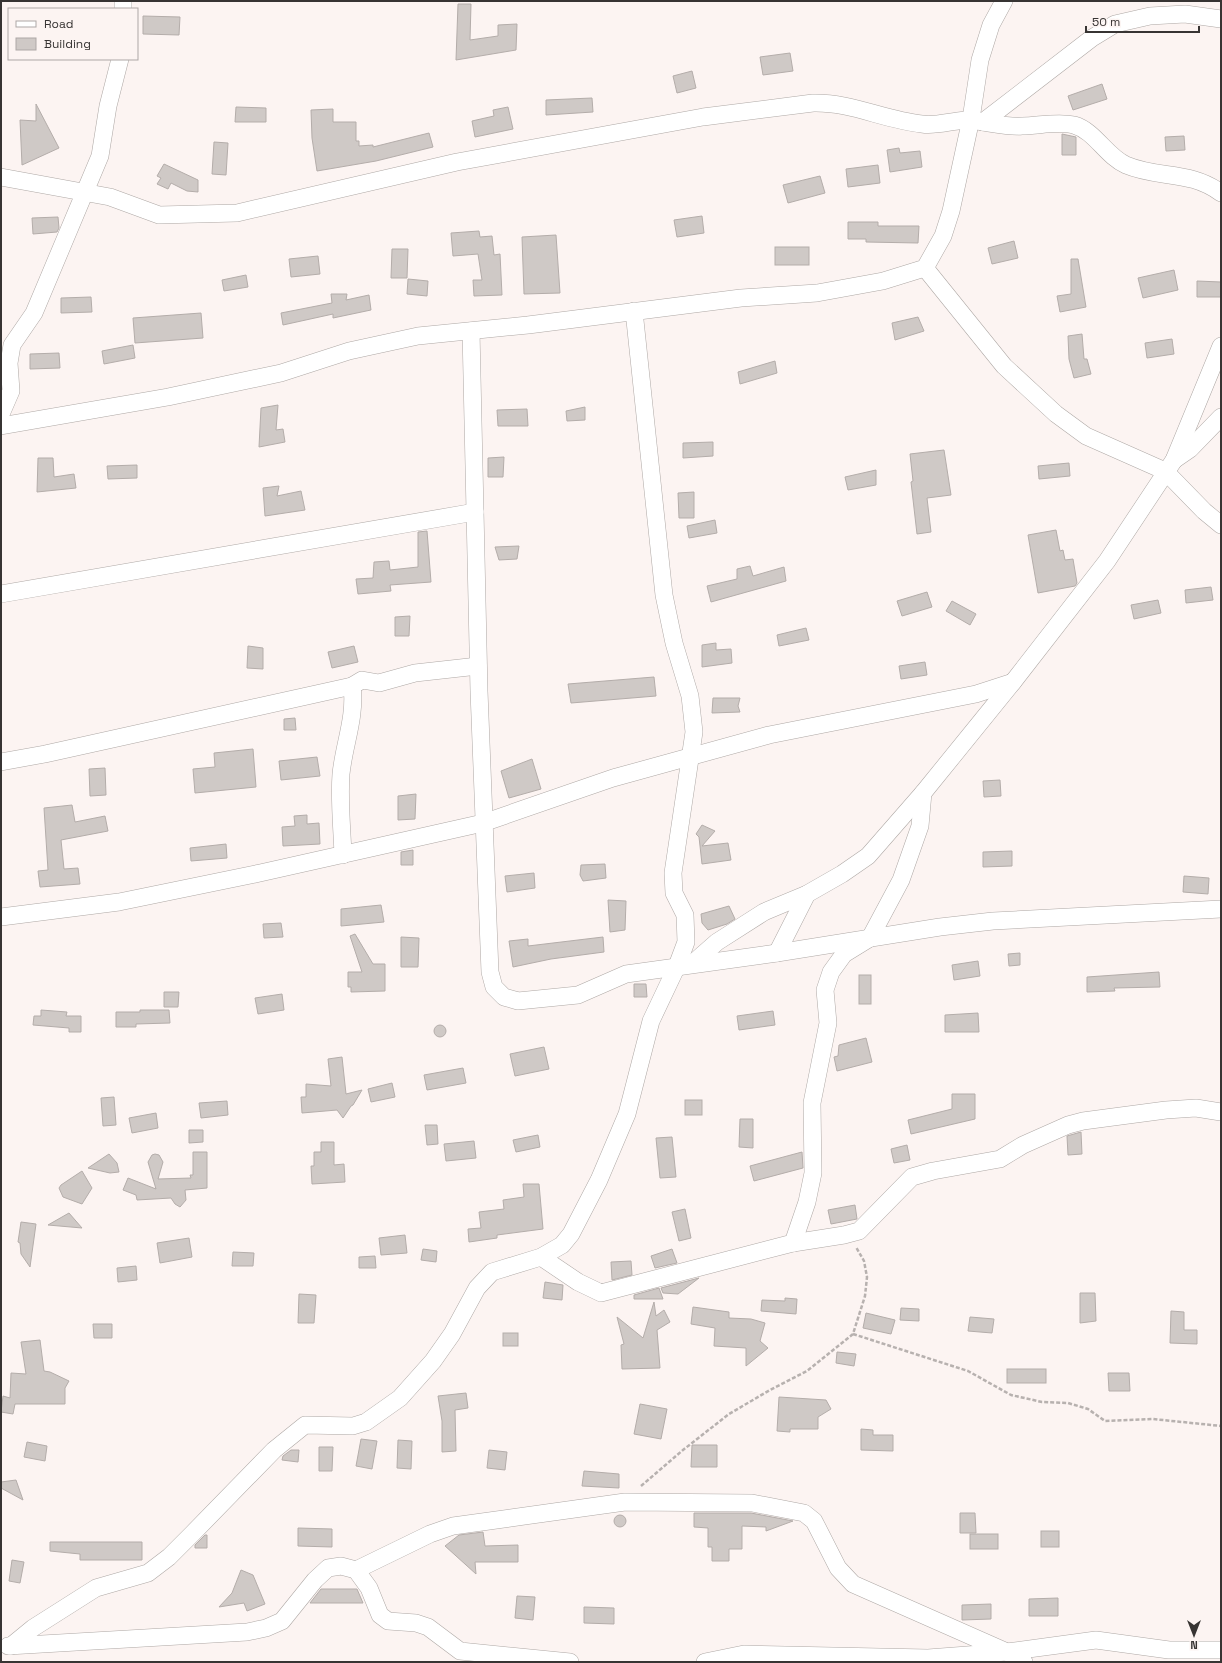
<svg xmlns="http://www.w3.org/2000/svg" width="1222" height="1663" font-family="'Space Grotesk',sans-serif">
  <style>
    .building { fill: #cfc9c6; stroke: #b4adaa }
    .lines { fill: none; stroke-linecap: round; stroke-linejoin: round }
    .minor-casing { stroke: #aea8a5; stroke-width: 18 }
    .path { stroke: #b7b1af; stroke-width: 2.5; stroke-dasharray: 4 2; stroke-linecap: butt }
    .minor { stroke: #fff; stroke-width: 17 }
  </style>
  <rect width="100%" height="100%" fill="#fcf4f2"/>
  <g class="building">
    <polygon points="458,4 471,4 470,40 498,36 498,25 517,24 516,50 456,60"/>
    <polygon points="143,16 180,17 179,35 143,34"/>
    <polygon points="790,53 793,71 763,75 760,57"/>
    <polygon points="692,71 696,88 677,93 673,76"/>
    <polygon points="1102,84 1107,99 1073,110 1068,96"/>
    <polygon points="592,98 593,112 546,115 546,100"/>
    <polygon points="36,104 59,148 22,165 20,120 36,121"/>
    <polygon points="236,107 266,108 266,122 235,122"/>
    <polygon points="508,107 513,129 475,137 472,121 494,116 493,110"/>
    <polygon points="333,109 333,122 356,122 356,141 359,141 359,146 373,145 373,147 429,133 433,147 376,161 317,171 312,138 311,110"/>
    <polygon points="1062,134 1076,137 1076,155 1062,155"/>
    <polygon points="1184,136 1185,150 1166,151 1165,137"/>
    <polygon points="214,142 228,143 226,175 212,174"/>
    <polygon points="899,148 900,153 920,151 922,167 890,172 887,150"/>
    <polygon points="164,164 198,180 198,192 187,191 171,183 168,189 157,184 161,178 157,176"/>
    <polygon points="878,165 880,183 848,187 846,169"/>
    <polygon points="820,176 825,193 788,203 783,185"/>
    <polygon points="702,216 704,233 677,237 674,220"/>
    <polygon points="58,217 59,228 57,232 33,234 32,218"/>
    <polygon points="848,222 878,222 878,226 919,226 918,243 866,242 866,239 848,239"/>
    <polygon points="479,231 480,237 492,236 494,255 500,254 502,295 474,296 473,280 482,280 478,254 453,256 451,233"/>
    <polygon points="556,235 560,293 524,294 522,237"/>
    <polygon points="1014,241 1018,258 992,264 988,248"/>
    <rect x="775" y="247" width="34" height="18"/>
    <polygon points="392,249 408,249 407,278 391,278"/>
    <polygon points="318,256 320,274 291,277 289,259"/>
    <polygon points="1071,259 1078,259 1086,307 1060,312 1057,296 1071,294"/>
    <polygon points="1174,270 1178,290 1143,298 1138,278"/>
    <polygon points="246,275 248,287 224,291 222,280"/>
    <polygon points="408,279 428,281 427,296 407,294"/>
    <polygon points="1197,281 1221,282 1221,297 1197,297"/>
    <polygon points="331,294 347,294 346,300 369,295 371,310 333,318 333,314 283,325 281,313 332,303"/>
    <polygon points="91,297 92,312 61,313 61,298"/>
    <polygon points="201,313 203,338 135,343 133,318"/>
    <polygon points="918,317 924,331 895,340 892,323"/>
    <polygon points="1082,334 1084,359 1087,359 1091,374 1074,378 1069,359 1068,336"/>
    <polygon points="1172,339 1174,354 1147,358 1145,343"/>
    <polygon points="133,345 135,358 104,364 102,351"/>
    <polygon points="59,353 60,368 30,369 30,354"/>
    <polygon points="775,361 777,373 740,384 738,372"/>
    <polygon points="278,405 276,430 283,429 285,442 259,447 261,408"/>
    <polygon points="585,407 585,420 567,421 566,411"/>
    <polygon points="527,409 528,426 498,426 497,410"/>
    <polygon points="713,442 713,456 683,458 683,443"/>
    <polygon points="944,450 951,495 927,498 931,532 917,534 911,482 913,481 910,454"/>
    <polygon points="504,457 503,477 488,477 488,458"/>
    <polygon points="38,458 53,458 54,477 74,474 76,488 37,492"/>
    <polygon points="1069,463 1070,476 1039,479 1038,466"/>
    <polygon points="137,465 137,478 108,479 107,466"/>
    <polygon points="876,470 876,485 848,490 845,477"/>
    <polygon points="279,486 277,496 301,491 305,510 265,516 263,488"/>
    <polygon points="694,492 694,518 679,518 678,493"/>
    <polygon points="715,520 717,533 689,538 687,526"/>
    <polygon points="1056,530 1060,551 1063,550 1065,560 1073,559 1077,583 1075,586 1038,593 1028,535"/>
    <polygon points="427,531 431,582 390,585 391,591 358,594 356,579 373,578 374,562 389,561 390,570 418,567 418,532"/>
    <polygon points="519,546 517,559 499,560 495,547"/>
    <polygon points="750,566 753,576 784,567 786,581 711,602 707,586 737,579 737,569"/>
    <polygon points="1211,587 1213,600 1186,603 1185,590"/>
    <polygon points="927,592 932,607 902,616 897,601"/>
    <polygon points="1158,600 1161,613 1134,619 1131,605"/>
    <polygon points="952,601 976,614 970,625 946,611"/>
    <polygon points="410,616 409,636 395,636 395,617"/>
    <polygon points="806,628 809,640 779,646 777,635"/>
    <polygon points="716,643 716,650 731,649 732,663 702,667 702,645"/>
    <polygon points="248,646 263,648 263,669 247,668"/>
    <polygon points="354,646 358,662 332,668 328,652"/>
    <polygon points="925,662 927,675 901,679 899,666"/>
    <polygon points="654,677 656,696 571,703 568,684"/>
    <polygon points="713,698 740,698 738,706 740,712 712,713"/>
    <polygon points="295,718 296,730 284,730 284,719"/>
    <polygon points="253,749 256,787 195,793 193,769 215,767 214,753"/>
    <polygon points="317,757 320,776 281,780 279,761"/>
    <polygon points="532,759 541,789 509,798 501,771"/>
    <polygon points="105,768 106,795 90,796 89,769"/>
    <polygon points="1000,780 1001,796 984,797 983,781"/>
    <polygon points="416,794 415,819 398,820 398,796"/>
    <polygon points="72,805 75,822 105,816 108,831 61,840 64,869 78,868 80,884 40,887 38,871 48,870 44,808"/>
    <polygon points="307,815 307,824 319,823 320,844 283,846 282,827 295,826 294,816"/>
    <polygon points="702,825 715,831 702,846 728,843 731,860 702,864 699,837 696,834"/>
    <polygon points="226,844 227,858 191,861 190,848"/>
    <polygon points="413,850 413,865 401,865 401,852"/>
    <polygon points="1012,851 1012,866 983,867 983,852"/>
    <polygon points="605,864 606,878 583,881 580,875 581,865"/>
    <polygon points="534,873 535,888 507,892 505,876"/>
    <polygon points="1184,876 1209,878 1208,894 1183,892"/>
    <polygon points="608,900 626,901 625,930 610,932"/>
    <polygon points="381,905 384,922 341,926 341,909"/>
    <polygon points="729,906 735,919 727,924 708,930 702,923 701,914"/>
    <polygon points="281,923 283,937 264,938 263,924"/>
    <polygon points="355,934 373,964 385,964 385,991 351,992 351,987 348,987 348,972 362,972 350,936"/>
    <polygon points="401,937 419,938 418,967 401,967"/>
    <polygon points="603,937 604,952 551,959 513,967 509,941 528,939 528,946"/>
    <polygon points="1020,953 1020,965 1009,966 1008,954"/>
    <polygon points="978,961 980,976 954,980 952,965"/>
    <polygon points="1159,972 1160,987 1114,988 1115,991 1087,992 1087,977"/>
    <rect x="859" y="975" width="12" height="29"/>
    <polygon points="634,984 646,984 647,997 634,997"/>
    <polygon points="164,992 179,992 178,1007 164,1007"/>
    <polygon points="282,994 284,1010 258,1014 255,998"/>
    <polygon points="41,1010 67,1012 66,1016 81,1016 81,1032 69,1032 69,1028 33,1025 34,1016 41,1016"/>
    <polygon points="140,1010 169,1010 170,1023 136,1024 136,1027 116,1027 116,1012 140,1012"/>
    <polygon points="773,1011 775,1025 739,1030 737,1016"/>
    <polygon points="978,1013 979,1032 945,1032 945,1015"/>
    <circle cx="440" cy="1031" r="6"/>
    <polygon points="866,1038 872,1062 837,1071 834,1057 838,1056 839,1045"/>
    <polygon points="544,1047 549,1069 515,1076 510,1054"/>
    <polygon points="342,1057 346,1094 362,1090 353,1105 351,1106 343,1118 337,1110 302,1113 301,1097 306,1097 306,1084 331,1086 328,1059"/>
    <polygon points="463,1068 466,1083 427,1090 424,1075"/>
    <polygon points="392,1083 395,1097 371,1102 368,1089"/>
    <polygon points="952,1094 975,1094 975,1119 911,1134 908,1120 952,1109"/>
    <polygon points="114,1097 116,1125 103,1126 101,1098"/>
    <rect x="685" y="1100" width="17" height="15"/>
    <polygon points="227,1101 228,1115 201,1118 199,1103"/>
    <polygon points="156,1113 158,1128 132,1133 129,1118"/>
    <polygon points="740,1119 753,1119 753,1148 739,1147"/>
    <polygon points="425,1125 437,1125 438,1144 427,1145"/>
    <polygon points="189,1130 203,1130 203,1142 189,1143"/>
    <polygon points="1081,1132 1082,1154 1068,1155 1067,1136"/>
    <polygon points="538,1135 540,1147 516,1152 513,1140"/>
    <polygon points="672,1137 676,1177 660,1178 656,1138"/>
    <polygon points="474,1141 476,1158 446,1161 444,1144"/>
    <polygon points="321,1142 334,1142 334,1165 344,1164 345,1182 312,1184 311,1166 314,1166 314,1152 321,1152"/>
    <polygon points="907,1145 910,1160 894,1163 891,1149"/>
    <polygon points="193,1152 207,1152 207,1188 185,1190 186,1200 180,1207 175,1204 171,1198 137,1200 136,1195 123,1190 128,1178 156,1189 148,1162 152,1155 155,1154 159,1155 163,1162 158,1179 191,1178 190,1175 193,1175"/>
    <polygon points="802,1152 803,1168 754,1181 750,1166"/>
    <polygon points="109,1154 117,1163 119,1172 110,1173 88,1168"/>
    <polygon points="82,1171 92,1188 82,1204 63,1197 59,1188 61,1185"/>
    <polygon points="523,1184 539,1184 543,1229 497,1235 497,1238 469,1242 468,1229 481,1228 479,1212 504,1209 503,1200 524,1197"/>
    <polygon points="855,1205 857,1219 831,1224 828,1210"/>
    <polygon points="685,1209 691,1238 679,1241 672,1212"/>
    <polygon points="69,1213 82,1228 48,1225"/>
    <polygon points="21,1222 36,1224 30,1267 21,1254 20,1243 18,1242"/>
    <polygon points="405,1235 407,1253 381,1255 379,1238"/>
    <polygon points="189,1238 192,1257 160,1263 157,1243"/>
    <polygon points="423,1249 437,1251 436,1262 421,1260"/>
    <polygon points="672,1249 677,1263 655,1268 651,1256"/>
    <polygon points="233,1252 254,1253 253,1266 232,1266"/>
    <polygon points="375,1256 376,1268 359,1268 359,1257"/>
    <polygon points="631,1261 632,1275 612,1280 611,1262"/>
    <polygon points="136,1266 137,1280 118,1282 117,1268"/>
    <polygon points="699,1278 678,1294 663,1293 661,1288"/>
    <polygon points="545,1282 563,1285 562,1300 543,1298"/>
    <polygon points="659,1288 663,1299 634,1299 634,1295"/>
    <polygon points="1080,1293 1095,1293 1096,1321 1080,1323"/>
    <polygon points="299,1294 316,1295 314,1323 298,1323"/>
    <polygon points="785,1298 797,1299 796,1314 761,1311 762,1300 785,1301"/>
    <polygon points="654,1302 656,1316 664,1310 670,1322 657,1330 660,1368 622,1369 621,1345 624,1344 617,1317 643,1338"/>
    <polygon points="693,1307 729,1312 729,1318 751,1319 765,1323 760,1341 768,1348 746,1366 746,1348 714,1346 715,1328 691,1324"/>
    <polygon points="901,1308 919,1309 919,1321 900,1320"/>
    <polygon points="1171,1311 1184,1312 1184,1330 1197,1330 1197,1344 1170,1343"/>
    <polygon points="866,1313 895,1320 891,1334 863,1328"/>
    <polygon points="970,1317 994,1319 992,1333 968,1331"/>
    <polygon points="93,1324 112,1324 112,1338 94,1338"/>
    <rect x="503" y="1333" width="15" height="13"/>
    <polygon points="40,1340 44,1371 50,1372 69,1381 65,1388 65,1404 15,1404 13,1414 1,1412 3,1396 10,1398 11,1373 26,1374 21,1342"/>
    <polygon points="837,1352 856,1354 854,1366 836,1363"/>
    <rect x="1007" y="1369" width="39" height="14"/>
    <polygon points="1108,1373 1129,1373 1130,1391 1109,1391"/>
    <polygon points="466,1393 468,1408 455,1410 456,1451 442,1452 442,1421 438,1396"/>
    <polygon points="779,1397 826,1400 831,1409 818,1417 818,1429 790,1429 790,1432 777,1431"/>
    <polygon points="640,1404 667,1409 661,1439 634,1434"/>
    <polygon points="861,1429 873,1430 873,1435 893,1435 893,1451 861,1450"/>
    <polygon points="361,1439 377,1441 372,1469 356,1466"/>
    <polygon points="398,1440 412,1441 411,1469 397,1468"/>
    <polygon points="27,1442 47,1446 45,1461 24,1457"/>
    <polygon points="692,1445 717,1445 717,1467 691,1467"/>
    <polygon points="319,1447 333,1447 332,1471 319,1471"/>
    <polygon points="291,1450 299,1450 298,1462 282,1460 283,1456"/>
    <polygon points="489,1450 507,1452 505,1470 487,1468"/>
    <polygon points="584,1471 619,1474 619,1488 582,1486"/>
    <polygon points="16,1480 23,1500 1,1488 1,1482"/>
    <polygon points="694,1513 751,1513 793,1521 766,1531 766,1527 742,1526 742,1549 729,1549 729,1561 712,1561 712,1547 708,1547 708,1528 694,1527"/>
    <polygon points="960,1513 975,1513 976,1533 960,1533"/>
    <circle cx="620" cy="1521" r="6"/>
    <polygon points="298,1528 332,1529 332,1547 298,1546"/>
    <rect x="1041" y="1531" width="18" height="16"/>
    <polygon points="483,1532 485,1546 518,1545 518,1562 475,1562 476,1574 445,1546 459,1535"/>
    <rect x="970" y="1534" width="28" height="15"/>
    <polygon points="205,1535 207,1535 207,1548 195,1548 195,1545"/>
    <polygon points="50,1542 142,1542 142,1560 80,1560 80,1554 50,1551"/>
    <polygon points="12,1560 24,1562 20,1583 9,1581"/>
    <polygon points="241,1570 253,1575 265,1604 247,1611 244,1603 219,1607 232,1593"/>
    <polygon points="321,1589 357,1589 363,1603 310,1603"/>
    <polygon points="517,1596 535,1597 533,1620 515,1618"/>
    <polygon points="1058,1598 1058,1616 1029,1616 1029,1599"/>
    <polygon points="991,1604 991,1619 962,1620 962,1605"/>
    <polygon points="584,1607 614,1608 614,1624 584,1623"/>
  </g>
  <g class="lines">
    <defs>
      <g id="minor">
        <polyline points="123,9 123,1"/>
        <path d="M 983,122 C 996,124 1009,127 1022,126 C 1038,126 1058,121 1074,125 C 1095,131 1106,156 1126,165 C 1159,179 1190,170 1221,193"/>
        <path d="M 1,177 L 110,197 L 159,215 L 237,213 L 457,162 L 703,117 L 813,103 C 851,102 884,120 922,124 C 942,127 960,116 983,122 L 1092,38 L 1115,24 L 1150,16 L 1185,14 L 1221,19"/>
        <polyline points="925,268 1004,366 1056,414 1086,436 1165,471 1204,511 1221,525"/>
        <polyline points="471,331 479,691 490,972 494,987 504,997 518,1001 578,995 626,974 777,953 940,927 993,921 1221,909"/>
        <polyline points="1,414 11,391 9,363 12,345 34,313 100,156 108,106 120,59"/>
        <polyline points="1,426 168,397 281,373 349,351 418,336 528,325 741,298 817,293 883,281 925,268 943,236 951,211 971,119 980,60 991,25 1004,1"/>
        <polyline points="1174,460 1190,449 1221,417"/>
        <polyline points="1,594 475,512"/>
        <polyline points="1,762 45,754 352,686 362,680 379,683 415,673 478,666"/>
        <path d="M 343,855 C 342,828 339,800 341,774 C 344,744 356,717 352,686"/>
        <polyline points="1,917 119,902 260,873 483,823 613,778 769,735 976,694 1013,682"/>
        <polyline points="777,953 807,894"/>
        <polyline points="692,964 717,942 764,912 807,894 842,874 868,856 923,793 1013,682 1107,561 1174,460 1221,346"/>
        <polyline points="793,1243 807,1202 813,1173 812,1103 828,1023 825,990 831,972 844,954 870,938 901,880 920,826 923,793"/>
        <polyline points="541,1257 578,1282 601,1293 793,1243 844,1235 859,1231 912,1177 933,1171 1000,1159 1023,1145 1068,1125 1083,1121 1166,1110 1196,1108 1221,1112"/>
        <polyline points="356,1570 430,1534 453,1526 625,1502 752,1503 804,1513 814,1521 838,1568 853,1584 1007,1652 1024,1662"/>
        <polyline points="8,1646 247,1632 266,1628 282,1621 315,1580 328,1568 341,1566 356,1570 369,1588 380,1615 388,1621 416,1623 428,1627 460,1651 570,1662"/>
        <polyline points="11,1646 33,1628 96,1588 148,1573 169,1557 193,1533 274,1450 305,1425 353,1426 366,1422 400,1398 433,1361 452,1334 477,1288 492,1272 541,1257 562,1245 571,1234 599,1180 627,1114 651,1021 677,966 686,942 685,915 674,893 673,873 694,732 690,696 674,643 664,595 634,311"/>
        <polyline points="705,1662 744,1654 928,1658 1007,1652 1096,1640 1169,1650 1221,1650"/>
      </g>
    </defs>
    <use href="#minor" class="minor-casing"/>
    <g class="path">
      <polyline points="853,1334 968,1371 1011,1395 1042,1402 1068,1403 1088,1409 1105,1421 1153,1419 1221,1426"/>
      <polyline points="641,1486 683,1450 729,1414 770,1390 807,1371 853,1334 865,1296 867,1277 864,1261 856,1247"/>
    </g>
    <use href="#minor" class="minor"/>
  </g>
  <rect width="1222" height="1663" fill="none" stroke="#373433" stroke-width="4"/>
  <rect x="8" y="8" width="130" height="52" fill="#fcf4f2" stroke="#ada7a6"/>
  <rect x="16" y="21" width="20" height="6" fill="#ffffff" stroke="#ada7a6"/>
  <text x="44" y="28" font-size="12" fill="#373433">Road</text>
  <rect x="16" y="38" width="20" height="12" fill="#cfc9c6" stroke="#ada7a6"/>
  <text x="44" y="48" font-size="12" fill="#373433">Building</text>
  <g transform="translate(1194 1635) rotate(180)" stroke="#fcf4f2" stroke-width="3" paint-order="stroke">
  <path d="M0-3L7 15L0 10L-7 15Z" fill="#373433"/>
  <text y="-6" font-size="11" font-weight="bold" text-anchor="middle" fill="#373433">N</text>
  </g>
  <path d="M1086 26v6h113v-6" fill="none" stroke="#373433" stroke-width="2"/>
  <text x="1092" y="26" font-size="12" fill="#373433" stroke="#fcf4f2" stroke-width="3" paint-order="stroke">50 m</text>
</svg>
